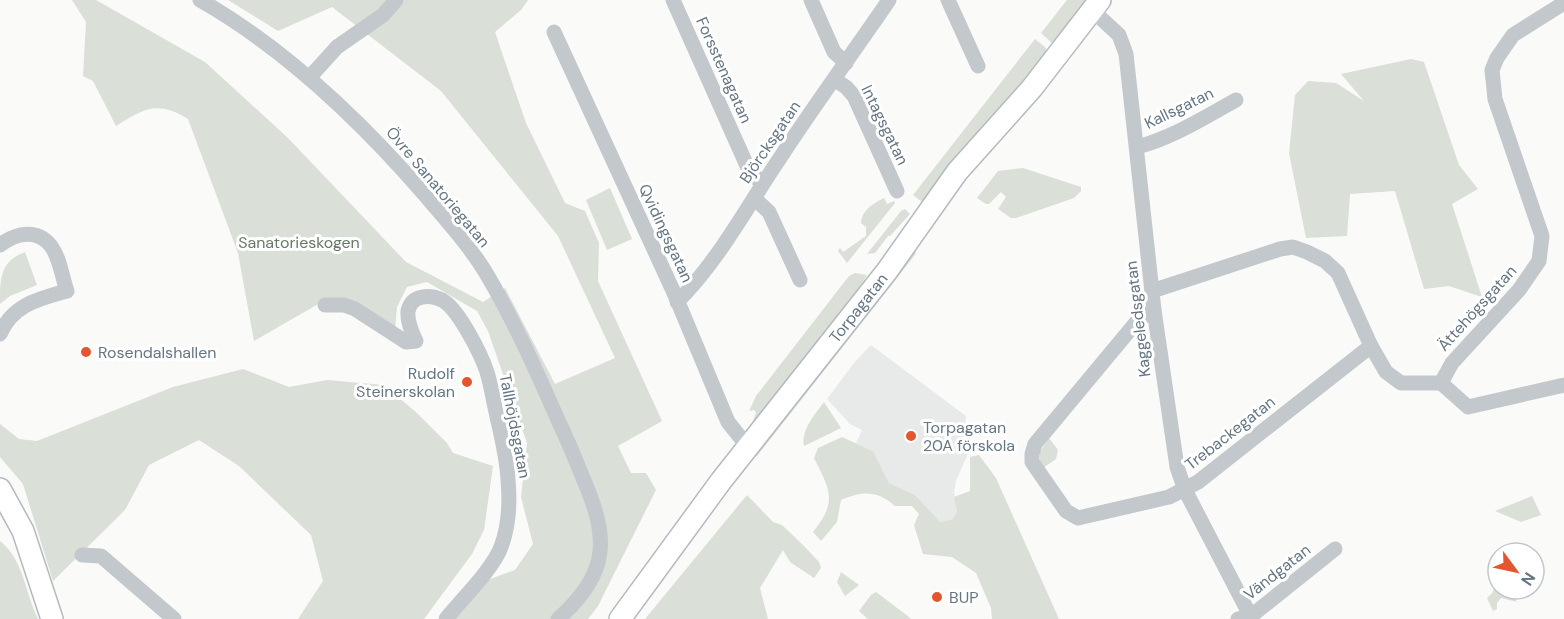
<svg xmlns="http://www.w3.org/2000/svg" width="1564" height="619" font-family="'DM Sans',sans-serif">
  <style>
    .built { fill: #e8e9e9 }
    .green { fill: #dadfd7 }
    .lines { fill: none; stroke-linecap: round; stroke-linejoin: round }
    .secondary-casing { stroke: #b3babf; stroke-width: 24 }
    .street { stroke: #c3c8cc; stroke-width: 15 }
    .secondary { stroke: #fff; stroke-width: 21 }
    .poi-dot { fill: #e4572e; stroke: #fff; stroke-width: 2 }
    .labels { text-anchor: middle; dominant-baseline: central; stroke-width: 6; stroke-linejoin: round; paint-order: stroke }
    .street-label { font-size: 16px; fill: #657683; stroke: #fff }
    .park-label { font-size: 16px; fill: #687a64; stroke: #fff }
    .poi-label { font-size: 16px; fill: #657683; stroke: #fff; text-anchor: start }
  </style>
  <rect width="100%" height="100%" fill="#fafaf8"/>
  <polygon class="built" points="871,345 966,416 963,444 969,451 956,481 954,492 957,511 953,519 939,522 915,495 889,483 873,451 856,443 862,430 850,424 827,399 854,363"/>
  <g class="green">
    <path d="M 72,0 L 96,0 L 205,62 L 288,138 L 406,262 L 483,302 L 505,288 L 555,384 L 615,358 L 558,236 L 441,91 L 332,7 L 278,31 L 228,0 L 528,0 L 521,10 L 495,32 L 526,123 L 565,203 L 585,211 L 599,243 L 598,281 L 662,421 L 618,446 L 631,473 L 646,473 L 656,490 L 598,606 L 588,619 L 454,619 L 479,583 L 515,570 L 533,544 L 521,497 L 527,443 L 488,331 L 477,311 L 427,282 L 407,287 L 397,307 L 395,329 L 327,299 L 254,341 L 238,253 L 188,119 C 157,100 144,109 116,126 L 93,81 L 83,76 L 86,22 Z"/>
    <polygon points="1067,0 1088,0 1054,43 1052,43 1041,33"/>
    <polygon points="1035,39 1045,47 1047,51 1015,96 925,202 922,202 913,195"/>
    <polygon points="1411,59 1424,62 1459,165 1478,189 1452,204 1482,297 1449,286 1424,289 1395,191 1350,194 1347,236 1306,238 1289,153 1295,95 1308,81 1336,83 1364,101 1341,74"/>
    <polygon points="1023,168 1081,187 1081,191 1074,198 1016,218 1011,218 998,209 1006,197 1001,192 989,204 986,204 977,198 998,171"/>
    <polygon points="610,188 632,239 607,250 586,200"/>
    <path d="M 884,198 L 887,204 L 894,201 L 895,203 L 847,263 L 838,251 L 840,248 L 843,252 L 866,236 L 866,227 L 861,223 C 862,210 874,203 884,198 Z"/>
    <polygon points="905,209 910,214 890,236 888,236 875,253 867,254 901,211"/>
    <polygon points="913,251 916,252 915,255 757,456 754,454"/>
    <path d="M 25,252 L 37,285 L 10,296 L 0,304 C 0,279 0,261 25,252 Z"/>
    <polygon points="855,273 867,275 849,305 750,428 756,413 754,410 749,411 756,396 849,276"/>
    <polygon points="243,369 289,387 327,380 384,385 418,414 447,443 453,453 493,466 484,530 472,554 424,619 298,619 323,581 311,535 239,466 199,440 149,465 125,510 53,581 23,484 0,457 0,424 19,439 37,441 173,387"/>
    <path d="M 824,402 L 841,428 L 804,446 C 801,430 815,414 824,402 Z"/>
    <path d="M 842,437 L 873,451 L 889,483 L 915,495 L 940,522 L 953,519 L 957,511 L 954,497 L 970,491 L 970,457 L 979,455 L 996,478 L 1059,619 L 992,619 L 991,608 L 976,573 L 952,557 L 923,554 L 914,525 L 919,514 L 912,506 L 895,506 C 877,490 862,491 841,500 L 837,522 L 821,541 L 813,532 C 838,501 830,490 814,458 L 818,448 Z"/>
    <polygon points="1049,438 1058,450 1056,459 1043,468 1040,464 1040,452"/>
    <polygon points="747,495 773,522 782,525 805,547 819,562 821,568 814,578 790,562 783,550 760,588 768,619 645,619"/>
    <polygon points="1532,496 1541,515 1521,522 1495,511"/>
    <path d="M 0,541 C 24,560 25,593 38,619 L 0,619 Z"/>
    <polygon points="841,572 859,585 845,596 837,582"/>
    <polygon points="1498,585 1498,589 1508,589 1517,602 1501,598 1497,603 1497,609 1493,611 1487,598 1493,592 1494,586"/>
    <polygon points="876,592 909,617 911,619 868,619 859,611 871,595"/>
  </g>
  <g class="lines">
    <defs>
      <g id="secondary">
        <polyline points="0,489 23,531 52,619"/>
        <path id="s1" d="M 620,619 L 721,481 L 887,271 L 957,172 L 1032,88 L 1100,0"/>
      </g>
    </defs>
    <use href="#secondary" class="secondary-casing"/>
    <g class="street">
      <path d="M 200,0 C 286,49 360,120 425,195 C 446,220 469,245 486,273 C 514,320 536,370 558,420 C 567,439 575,458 583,478 C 609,538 610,573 558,619"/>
      <polyline points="673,0 748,168 762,184"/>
      <polyline points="811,0 834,52 846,63"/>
      <polyline points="948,0 978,66"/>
      <polyline points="1092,10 1119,35 1126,54 1154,310 1177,467 1185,490 1252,619"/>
      <polyline points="554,32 675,295 728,422 748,447"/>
      <polyline points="309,78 337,47 383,15 396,0"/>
      <polyline points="835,80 846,87 854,96 897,191"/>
      <path d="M 1137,147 C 1172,138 1205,117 1236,100"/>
      <polyline points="754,198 769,212 800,280"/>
      <path d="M 0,245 C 16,233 37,228 51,246 C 60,258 62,277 67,291 C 39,299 13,304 0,334"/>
      <polyline points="1152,291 1280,249 1293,247 1307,252 1325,261 1338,273 1371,346 1386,372 1401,383 1441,383"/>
      <path d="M 677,302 C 718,262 748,205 780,158 C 815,104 853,53 889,0"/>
      <path d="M 325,305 L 344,305 L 355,309 L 406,342 L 416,341 C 412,333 407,321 408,311 C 411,295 430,294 442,300 C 458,308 481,354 487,372 C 491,385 493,399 496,412 C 501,435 507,457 508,480 C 510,502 509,526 501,547 C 493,569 461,600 446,619"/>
      <polyline points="1154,310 1139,319 1035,444 1032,454 1032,462 1066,511 1078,518 1169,497 1198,482 1371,346"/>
      <polyline points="1441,383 1452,363 1519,290 1539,261 1542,236 1495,99 1492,70 1497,58 1513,35 1564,3"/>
      <polyline points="1441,383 1468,407 1564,385"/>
      <polyline points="82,555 101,556 174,619"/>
      <polyline points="1238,619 1251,616 1335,549"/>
    </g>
    <use href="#secondary" class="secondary"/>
  </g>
  <g class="poi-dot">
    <circle cx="86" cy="352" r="6"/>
    <circle cx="467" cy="382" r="6"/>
    <circle cx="911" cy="436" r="6"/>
    <circle cx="937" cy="597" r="6"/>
  </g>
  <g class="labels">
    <g class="street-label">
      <text transform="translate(724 70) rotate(66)">Forsstenagatan</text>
      <text transform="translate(1179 108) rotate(-26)">Kallsgatan</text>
      <text transform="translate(885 125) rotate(64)">Intagsgatan</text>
      <text transform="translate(770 142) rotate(-56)">Björcksgatan</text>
      <text transform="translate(438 187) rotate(50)">Övre Sanatoriegatan</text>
      <text transform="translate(666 233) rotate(65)">Qvidingsgatan</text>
      <text stroke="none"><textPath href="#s1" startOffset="392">Torpagatan</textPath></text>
      <text transform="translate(1477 308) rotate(-48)">Ättehögsgatan</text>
      <text transform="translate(1138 319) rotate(-97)">Kaggeledsgatan</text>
      <text transform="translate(515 426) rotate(79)">Tallhöjdsgatan</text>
      <text transform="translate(1230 433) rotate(-38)">Trebackegatan</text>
      <text transform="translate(1277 572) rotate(-38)">Vändgatan</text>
    </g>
    <g class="park-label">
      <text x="299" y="242">Sanatorieskogen</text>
    </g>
    <g class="poi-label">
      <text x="98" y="352">Rosendalshallen</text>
      <text x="455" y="373" text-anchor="end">Rudolf<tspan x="455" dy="18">Steinerskolan</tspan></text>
      <text x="923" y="427">Torpagatan<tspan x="923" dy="18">20A förskola</tspan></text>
      <text x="949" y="597">BUP</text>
    </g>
  </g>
  <g transform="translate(1516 571) rotate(123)"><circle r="28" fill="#ffffff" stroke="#c1c8cd" stroke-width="1.5"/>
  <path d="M0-4.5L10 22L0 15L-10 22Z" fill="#e4572e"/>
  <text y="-9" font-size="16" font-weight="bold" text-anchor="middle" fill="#657683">N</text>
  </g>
</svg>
